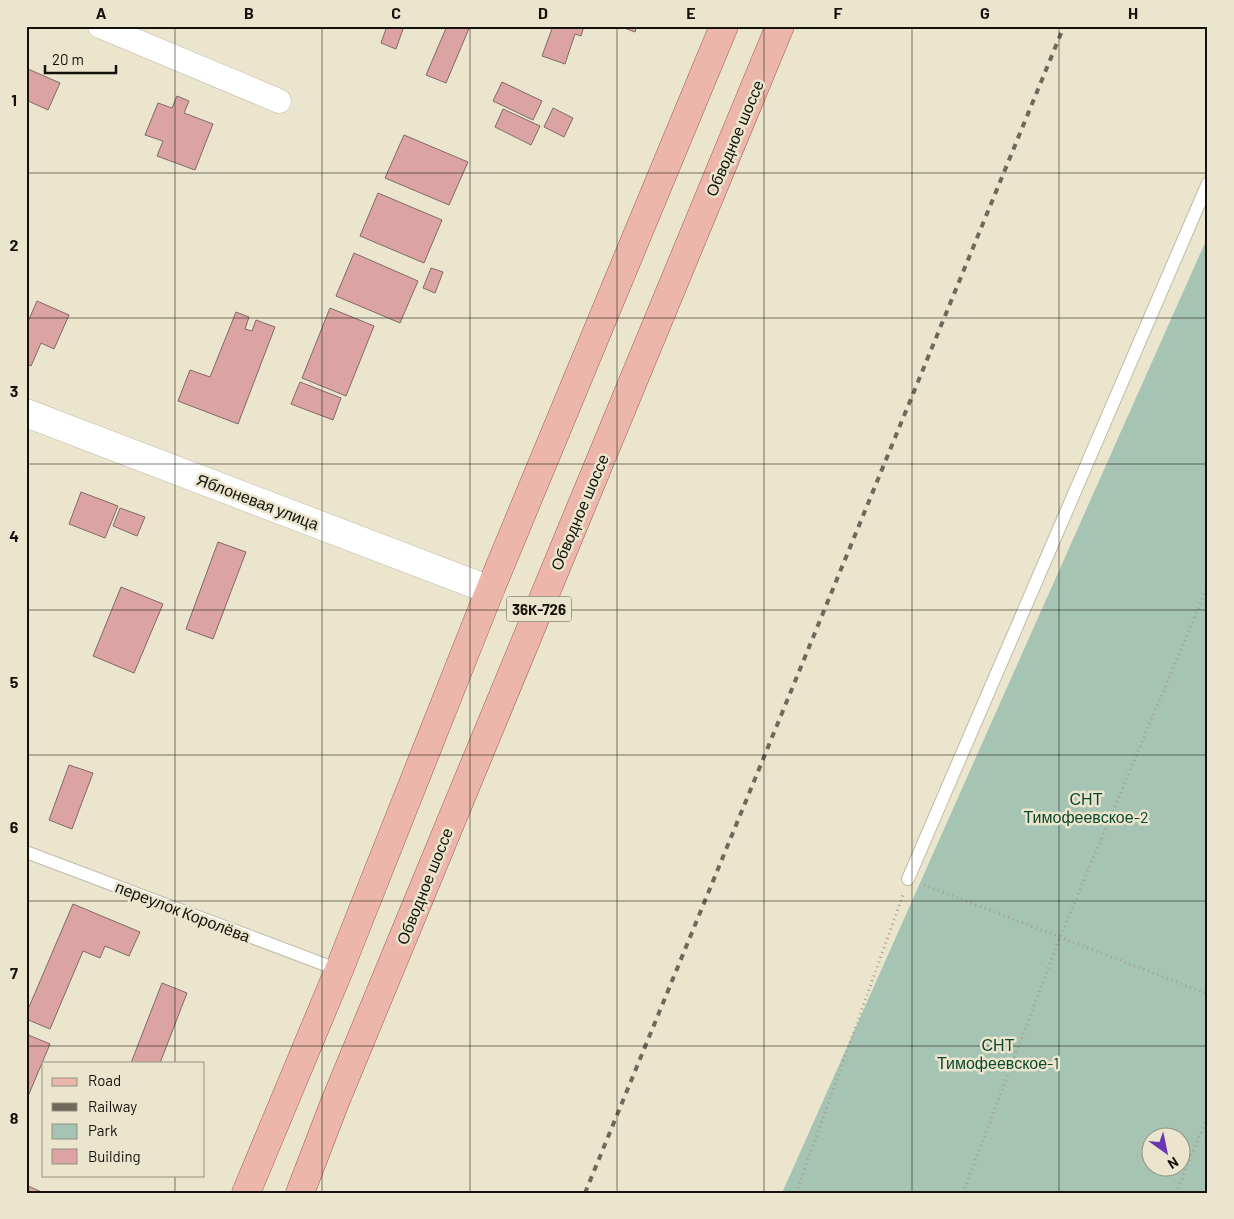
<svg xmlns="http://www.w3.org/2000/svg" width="1234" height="1219" font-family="Barlow,sans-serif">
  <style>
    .green { fill: #a6c4b3; fill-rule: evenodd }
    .building { fill: #dba4a3; stroke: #816968 }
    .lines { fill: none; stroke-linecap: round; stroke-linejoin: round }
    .service-casing { stroke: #c1bba5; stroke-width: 14 }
    .minor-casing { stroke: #c1bba5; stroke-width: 25 }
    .tertiary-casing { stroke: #c1bba5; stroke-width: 29 }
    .primary-casing { stroke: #995d4e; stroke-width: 29 }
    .path { stroke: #a5a08e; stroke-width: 3; stroke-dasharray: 1 4; stroke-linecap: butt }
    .service { stroke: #fff; stroke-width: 12 }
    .minor { stroke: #fff; stroke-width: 24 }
    .tertiary { stroke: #fff; stroke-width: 28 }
    .primary { stroke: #edb6aa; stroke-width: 28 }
    .rail { stroke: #6d695b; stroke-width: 4; stroke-dasharray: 6 6; stroke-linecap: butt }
    .grid { fill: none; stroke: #14120a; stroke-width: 1; stroke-opacity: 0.55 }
    .labels { text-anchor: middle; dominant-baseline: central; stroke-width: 5; stroke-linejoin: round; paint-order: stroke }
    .shield { fill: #ebe5ce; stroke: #545145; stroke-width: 1 }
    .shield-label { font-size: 15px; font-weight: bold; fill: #14120a }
    .street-label { font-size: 16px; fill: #14120a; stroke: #ebe5ce }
    .park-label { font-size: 16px; fill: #0a492e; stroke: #ebe5ce }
    .neatline { fill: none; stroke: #14120a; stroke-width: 2 }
    .grid-label { font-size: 16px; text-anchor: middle; font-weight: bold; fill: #14120a }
  </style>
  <rect width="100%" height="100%" fill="#ebe5ce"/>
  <path class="green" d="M 1208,236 L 1208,1193 L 782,1193 ZM 1152,1136 L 1182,1136 L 1182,1166 L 1152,1166 Z"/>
  <g class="building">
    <polygon points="387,26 395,26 403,29 396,49 381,43"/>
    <polygon points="447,26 470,26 446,83 426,75"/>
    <polygon points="553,26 584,26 581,36 575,34 565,64 542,56"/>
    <polygon points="619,26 637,26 635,32"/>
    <polygon points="28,69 60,83 48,110 26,100 26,73"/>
    <polygon points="502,82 542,101 533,120 493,101"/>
    <polygon points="177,96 189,101 184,113 213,124 195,170 157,156 163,141 145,135 158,103 172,108"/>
    <polygon points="553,108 573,118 564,137 544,127"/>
    <polygon points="503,109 540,126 531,145 495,127"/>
    <polygon points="404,135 468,162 449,205 385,178"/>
    <polygon points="378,193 442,220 424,263 360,236"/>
    <polygon points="354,253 418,281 400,323 336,296"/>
    <polygon points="431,268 443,272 435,293 423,288"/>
    <polygon points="37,301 69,315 54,349 41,343 31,366 26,364 26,326"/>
    <polygon points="330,308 374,326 346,396 302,378"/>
    <polygon points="236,312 249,317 245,329 252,331 256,320 275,327 238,424 178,401 190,370 210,377"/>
    <polygon points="300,382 341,398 333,420 291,404"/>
    <polygon points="81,492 118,506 105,538 69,524"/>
    <polygon points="120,508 145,517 137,536 113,526"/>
    <polygon points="218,542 246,552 213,639 186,629"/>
    <polygon points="121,587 163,604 134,673 93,656"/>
    <polygon points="69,765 93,773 72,829 49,820"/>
    <polygon points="73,904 140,932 129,956 105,946 100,958 83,951 50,1029 26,1019 26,1014"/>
    <polygon points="162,983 187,993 160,1063 131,1063"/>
    <polygon points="26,1034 50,1044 26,1101"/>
    <polygon points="28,1186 44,1193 26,1193"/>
  </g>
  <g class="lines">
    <defs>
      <g id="service">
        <polyline points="26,852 339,970"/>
        <polyline points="908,879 1208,183"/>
      </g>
      <polyline id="minor" points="100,26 279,101"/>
      <polyline id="tertiary" points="26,413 490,590"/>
      <g id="primary">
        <polyline points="246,1193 339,970 490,590 724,26"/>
        <polyline points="300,1193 335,1102 780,26"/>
      </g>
    </defs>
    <use href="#service" class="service-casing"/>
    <use href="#minor" class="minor-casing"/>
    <use href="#tertiary" class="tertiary-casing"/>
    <use href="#primary" class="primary-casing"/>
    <g class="path">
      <polyline points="924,885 1208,994"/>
      <polyline points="796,1193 903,895"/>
      <polyline points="963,1193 1060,937 1208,585"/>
      <polyline points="1176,1193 1208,1115"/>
    </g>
    <use href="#service" class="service"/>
    <use href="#minor" class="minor"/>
    <use href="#tertiary" class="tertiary"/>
    <use href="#primary" class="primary"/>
    <polyline class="rail" points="585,1193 1064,26"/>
  </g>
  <path class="grid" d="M 175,26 L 175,1063M 322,26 L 322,1193M 470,26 L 470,1193M 617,26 L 617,1193M 764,26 L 764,1193M 912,26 L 912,1193M 1059,26 L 1059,1193M 26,173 L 1208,173M 26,318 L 1208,318M 26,464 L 1208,464M 26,610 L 1208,610M 26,755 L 1208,755M 26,901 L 1208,901M 26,1046 L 1208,1046M 175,1175 L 175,1193"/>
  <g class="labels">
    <rect class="shield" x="506.5" y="596.5" width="65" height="25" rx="4"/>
    <g class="shield-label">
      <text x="539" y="609">36К-726</text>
    </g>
    <g class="street-label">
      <text transform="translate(734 138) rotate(-67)">Обводное шоссе</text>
      <text transform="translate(258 501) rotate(21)">Яблоневая улица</text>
      <text transform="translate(579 512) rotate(-67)">Обводное шоссе</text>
      <text transform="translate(424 886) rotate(-68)">Обводное шоссе</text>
      <text transform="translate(183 911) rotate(21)">переулок Королёва</text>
    </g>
    <g class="park-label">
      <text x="1086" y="798">СНТ<tspan x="1086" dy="18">Тимофеевское-2</tspan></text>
      <text x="998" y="1044">СНТ<tspan x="998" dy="18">Тимофеевское-1</tspan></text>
    </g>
  </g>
  <rect width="1234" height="1219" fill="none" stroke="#ebe5ce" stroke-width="55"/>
  <rect x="42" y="1062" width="162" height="115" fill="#ebe5ce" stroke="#959180"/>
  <rect x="52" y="1078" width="25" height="8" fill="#edb6aa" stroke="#959180"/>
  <text x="88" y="1086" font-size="15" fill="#14120a">Road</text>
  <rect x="52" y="1103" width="25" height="8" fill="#6d695b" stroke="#959180"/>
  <text x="88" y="1112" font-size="15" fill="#14120a">Railway</text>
  <rect x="52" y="1124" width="25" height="15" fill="#a6c4b3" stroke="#959180"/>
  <text x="88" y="1136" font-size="15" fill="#14120a">Park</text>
  <rect x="52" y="1149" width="25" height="15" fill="#dba4a3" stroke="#959180"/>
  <text x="88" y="1162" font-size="15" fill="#14120a">Building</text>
  <g transform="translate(1166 1152) rotate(147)"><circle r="24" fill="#ebe5ce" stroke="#959180"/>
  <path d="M0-4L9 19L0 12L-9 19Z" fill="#6b38af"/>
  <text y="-8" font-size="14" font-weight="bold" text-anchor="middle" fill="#14120a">N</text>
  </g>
  <path d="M45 65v8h71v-8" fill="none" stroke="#14120a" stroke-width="2.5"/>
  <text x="52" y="65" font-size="15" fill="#14120a" stroke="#ebe5ce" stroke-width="4" paint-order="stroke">20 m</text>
  <rect x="28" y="28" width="1178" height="1164" class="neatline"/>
  <g class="grid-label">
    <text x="101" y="19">A</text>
    <text x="249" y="19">B</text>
    <text x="396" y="19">C</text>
    <text x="543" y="19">D</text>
    <text x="691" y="19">E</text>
    <text x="838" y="19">F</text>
    <text x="985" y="19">G</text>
    <text x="1133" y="19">H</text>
    <text x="14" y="106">1</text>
    <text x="14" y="251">2</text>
    <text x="14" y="397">3</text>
    <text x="14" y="542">4</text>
    <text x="14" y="688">5</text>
    <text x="14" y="833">6</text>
    <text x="14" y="979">7</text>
    <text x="14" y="1124">8</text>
  </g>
</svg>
